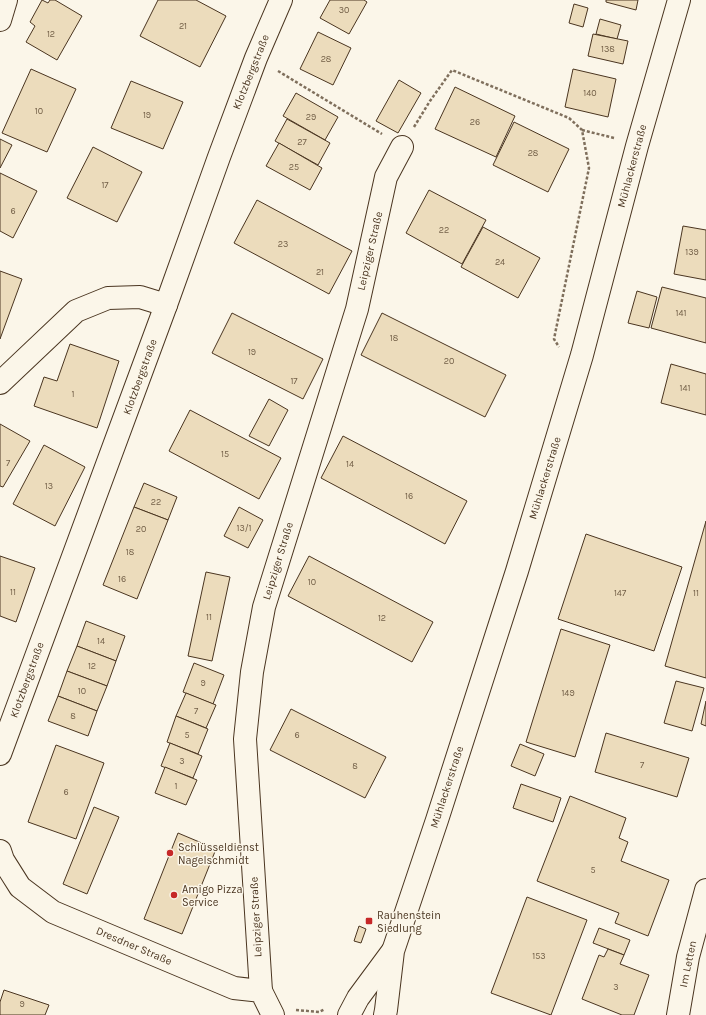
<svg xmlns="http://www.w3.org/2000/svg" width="706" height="1015" font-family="Karla,sans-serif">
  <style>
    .building { fill: #ecdcbc; stroke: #4a3520 }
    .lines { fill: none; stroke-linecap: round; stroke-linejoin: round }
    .minor-casing { stroke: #4a3520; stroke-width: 24 }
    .tertiary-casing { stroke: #4a3520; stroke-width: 24 }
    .path { stroke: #7f6f5c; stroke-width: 2.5; stroke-dasharray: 3 2; stroke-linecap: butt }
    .minor { stroke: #fbf6e9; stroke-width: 22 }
    .tertiary { stroke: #fbf6e9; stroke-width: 22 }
    .poi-dot { fill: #c62828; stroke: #fbf6e9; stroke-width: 1.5 }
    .labels { text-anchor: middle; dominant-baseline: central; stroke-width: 3; stroke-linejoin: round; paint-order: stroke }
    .number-label { font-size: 9px; fill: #725f47 }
    .street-label { font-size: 11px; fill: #4a3520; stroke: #fbf6e9 }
    .poi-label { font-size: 11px; fill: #4a3520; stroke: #fbf6e9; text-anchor: start }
  </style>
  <rect width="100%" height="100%" fill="#fbf6e9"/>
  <g class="building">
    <polygon points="42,0 48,3 50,0 55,0 82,16 57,60 26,42 35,26 30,22"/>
    <polygon points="158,0 196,0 226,16 200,67 140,36"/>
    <polygon points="330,0 364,0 367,2 349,34 320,18"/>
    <polygon points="606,0 638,0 636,10 606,2"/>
    <polygon points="574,4 588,8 583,27 569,23"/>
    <polygon points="600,19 621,25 617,39 596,34"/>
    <polygon points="318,32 351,48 333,85 300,69"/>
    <polygon points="593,34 628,41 623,64 588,56"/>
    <polygon points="31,69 76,89 47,152 2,133"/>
    <polygon points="573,69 616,79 608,117 565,107"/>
    <polygon points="399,80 421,93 398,133 376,121"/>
    <polygon points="131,81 183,102 163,149 111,128"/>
    <polygon points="455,87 515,116 496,157 435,129"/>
    <polygon points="296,93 338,117 325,140 283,116"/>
    <polygon points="287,119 330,143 318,165 275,141"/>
    <polygon points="514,122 569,149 548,192 493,165"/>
    <polygon points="0,139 12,145 0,168"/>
    <polygon points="279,143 322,168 310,190 266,166"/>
    <polygon points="93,147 142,172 117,222 67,198"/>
    <polygon points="0,173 37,191 13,238 0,231"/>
    <polygon points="429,190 486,220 462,264 406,233"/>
    <polygon points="257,200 352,251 329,294 234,243"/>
    <polygon points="683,226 706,230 706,280 674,274"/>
    <polygon points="483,227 540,258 518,298 461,267"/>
    <polygon points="0,271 22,279 0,339"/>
    <polygon points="662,287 706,298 706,343 651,328"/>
    <polygon points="637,291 657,297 649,328 628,323"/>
    <polygon points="232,313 323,359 303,399 212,353"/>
    <polygon points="382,313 506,375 485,417 361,355"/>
    <polygon points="70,344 119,361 97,428 34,406 44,377 57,381"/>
    <polygon points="671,364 706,374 706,415 661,403"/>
    <polygon points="269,399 288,410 269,446 249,436"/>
    <polygon points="190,410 281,458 259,499 169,451"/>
    <polygon points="0,424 30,441 3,487 0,486"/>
    <polygon points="343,436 467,501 445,544 321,478"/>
    <polygon points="44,445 85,467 55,526 13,504"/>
    <polygon points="144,483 177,497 168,520 134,507"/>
    <polygon points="134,507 168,520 137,599 103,585"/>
    <polygon points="239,507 263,520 248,548 224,536"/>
    <polygon points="706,521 706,678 665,666"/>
    <polygon points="586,534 682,567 654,651 558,619"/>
    <polygon points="0,556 35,568 16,622 0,616"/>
    <polygon points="309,556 433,622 412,662 288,596"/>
    <polygon points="206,572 230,577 212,661 188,656"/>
    <polygon points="86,621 125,636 116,661 77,646"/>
    <polygon points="561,629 610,645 575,757 526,742"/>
    <polygon points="77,646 116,661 107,686 67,671"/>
    <polygon points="194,663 224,675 213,704 183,692"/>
    <polygon points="67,671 107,686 97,711 58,696"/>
    <polygon points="676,681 704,688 692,731 664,723"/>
    <polygon points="186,693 216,705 206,728 176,716"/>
    <polygon points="58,696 97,711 88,736 48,721"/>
    <polygon points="706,701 706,726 701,724"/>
    <polygon points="291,709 386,757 365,798 270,750"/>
    <polygon points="176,716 208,729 198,754 167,742"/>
    <polygon points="606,733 689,758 677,797 595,772"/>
    <polygon points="170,743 202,756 193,778 161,766"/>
    <polygon points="520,744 544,754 535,776 511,766"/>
    <polygon points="56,745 104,763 76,839 28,822"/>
    <polygon points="165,767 197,780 186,805 155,793"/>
    <polygon points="521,784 561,798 553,822 513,808"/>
    <polygon points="570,796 626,818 619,838 628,842 621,861 669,880 648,936 615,923 619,913 537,881"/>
    <polygon points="94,807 119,817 87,894 63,884"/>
    <polygon points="178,833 216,849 182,934 144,919"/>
    <polygon points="527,897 587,920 551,1015 491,993"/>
    <polygon points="359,926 366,929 361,943 354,941"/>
    <polygon points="599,928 630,940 624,955 593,943"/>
    <polygon points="608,949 624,955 620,964 649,975 634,1015 622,1015 582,999 599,955 604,957"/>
    <polygon points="4,990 49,1005 45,1015 0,1015 0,1002"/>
  </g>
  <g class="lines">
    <defs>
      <g id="minor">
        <polyline points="0,20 6,0"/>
        <polyline points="0,383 76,311 108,298 140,297 166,305"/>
        <polyline points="0,754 166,305 219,157 256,58 281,0"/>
        <polyline points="0,851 3,860 20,887 53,912 234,988 261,991 273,1015"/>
        <polyline points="261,991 245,739 252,672 264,607 357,309 386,177 402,147"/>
        <polyline points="678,1015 688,957 706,890"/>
      </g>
      <g id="tertiary">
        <polyline points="349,1015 358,998 392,952"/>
        <polyline points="385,1015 386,1010 393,951 437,820 517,571 582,355 637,146 679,0"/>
      </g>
    </defs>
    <use href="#minor" class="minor-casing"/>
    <use href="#tertiary" class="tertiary-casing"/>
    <g class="path">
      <polyline points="278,71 382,134"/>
      <polyline points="414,127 430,101 452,70 569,118 582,130 589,168 554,339 559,347"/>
      <polyline points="582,130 614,138"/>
      <polyline points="296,1010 319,1012 325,1009"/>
    </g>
    <use href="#minor" class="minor"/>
    <use href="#tertiary" class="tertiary"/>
  </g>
  <g class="poi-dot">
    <circle cx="170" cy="853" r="4"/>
    <circle cx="174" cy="895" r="4"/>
    <rect x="365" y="917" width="8" height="8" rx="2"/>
  </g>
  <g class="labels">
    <g class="number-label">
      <text x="344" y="10">30</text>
      <text x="183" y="26">21</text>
      <text x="51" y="34">12</text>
      <text x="608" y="49">138</text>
      <text x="326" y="59">28</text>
      <text x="590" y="93">140</text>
      <text x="39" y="111">10</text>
      <text x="147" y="115">19</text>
      <text x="311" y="117">29</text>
      <text x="475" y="122">26</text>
      <text x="302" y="142">27</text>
      <text x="533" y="153">28</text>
      <text x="294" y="167">25</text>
      <text x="105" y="185">17</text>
      <text x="13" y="211">6</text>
      <text x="444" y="230">22</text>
      <text x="283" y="244">23</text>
      <text x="692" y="252">139</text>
      <text x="500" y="262">24</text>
      <text x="320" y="272">21</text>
      <text x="681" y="313">141</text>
      <text x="394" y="338">18</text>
      <text x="252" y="352">19</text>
      <text x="449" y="361">20</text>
      <text x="294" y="381">17</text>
      <text x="685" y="388">141</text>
      <text x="73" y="394">1</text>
      <text x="225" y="454">15</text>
      <text x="8" y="463">7</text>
      <text x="350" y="464">14</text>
      <text x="49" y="486">13</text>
      <text x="409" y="496">16</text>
      <text x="156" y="502">22</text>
      <text x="244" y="528">13/1</text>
      <text x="141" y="529">20</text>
      <text x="130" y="552">18</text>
      <text x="122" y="579">16</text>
      <text x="312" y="582">10</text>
      <text x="13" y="592">11</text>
      <text x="620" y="593">147</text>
      <text x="696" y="593">11</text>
      <text x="209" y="617">11</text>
      <text x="382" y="618">12</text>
      <text x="101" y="641">14</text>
      <text x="92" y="666">12</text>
      <text x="203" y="683">9</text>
      <text x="82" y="691">10</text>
      <text x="568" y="693">149</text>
      <text x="196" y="711">7</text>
      <text x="73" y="716">8</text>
      <text x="187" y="735">5</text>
      <text x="297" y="735">6</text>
      <text x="182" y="761">3</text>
      <text x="642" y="765">7</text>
      <text x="355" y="766">8</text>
      <text x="176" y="786">1</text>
      <text x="66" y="792">6</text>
      <text x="593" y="870">5</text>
      <text x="539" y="956">153</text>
      <text x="616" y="987">3</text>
      <text x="22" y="1004">9</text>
    </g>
    <g class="street-label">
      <text transform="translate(251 72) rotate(-68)">Klotzbergstraße</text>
      <text transform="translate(632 166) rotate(-75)">Mühlackerstraße</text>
      <text transform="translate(370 251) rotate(-77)">Leipziger Straße</text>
      <text transform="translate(140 377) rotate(-70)">Klotzbergstraße</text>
      <text transform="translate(545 478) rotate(-73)">Mühlackerstraße</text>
      <text transform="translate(278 561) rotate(-73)">Leipziger Straße</text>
      <text transform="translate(27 680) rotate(-70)">Klotzbergstraße</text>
      <text transform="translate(447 787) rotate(-72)">Mühlackerstraße</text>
      <text transform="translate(256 917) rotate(-93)">Leipziger Straße</text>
      <text transform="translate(134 946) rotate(23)">Dresdner Straße</text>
      <text transform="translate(688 964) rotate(-78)">Im Letten</text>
    </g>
    <g class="poi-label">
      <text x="178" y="847">Schlüsseldienst<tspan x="178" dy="13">Nagelschmidt</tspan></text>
      <text x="182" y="889">Amigo Pizza<tspan x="182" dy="13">Service</tspan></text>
      <text x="377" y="915">Rauhenstein<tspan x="377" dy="13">Siedlung</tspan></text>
    </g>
  </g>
</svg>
